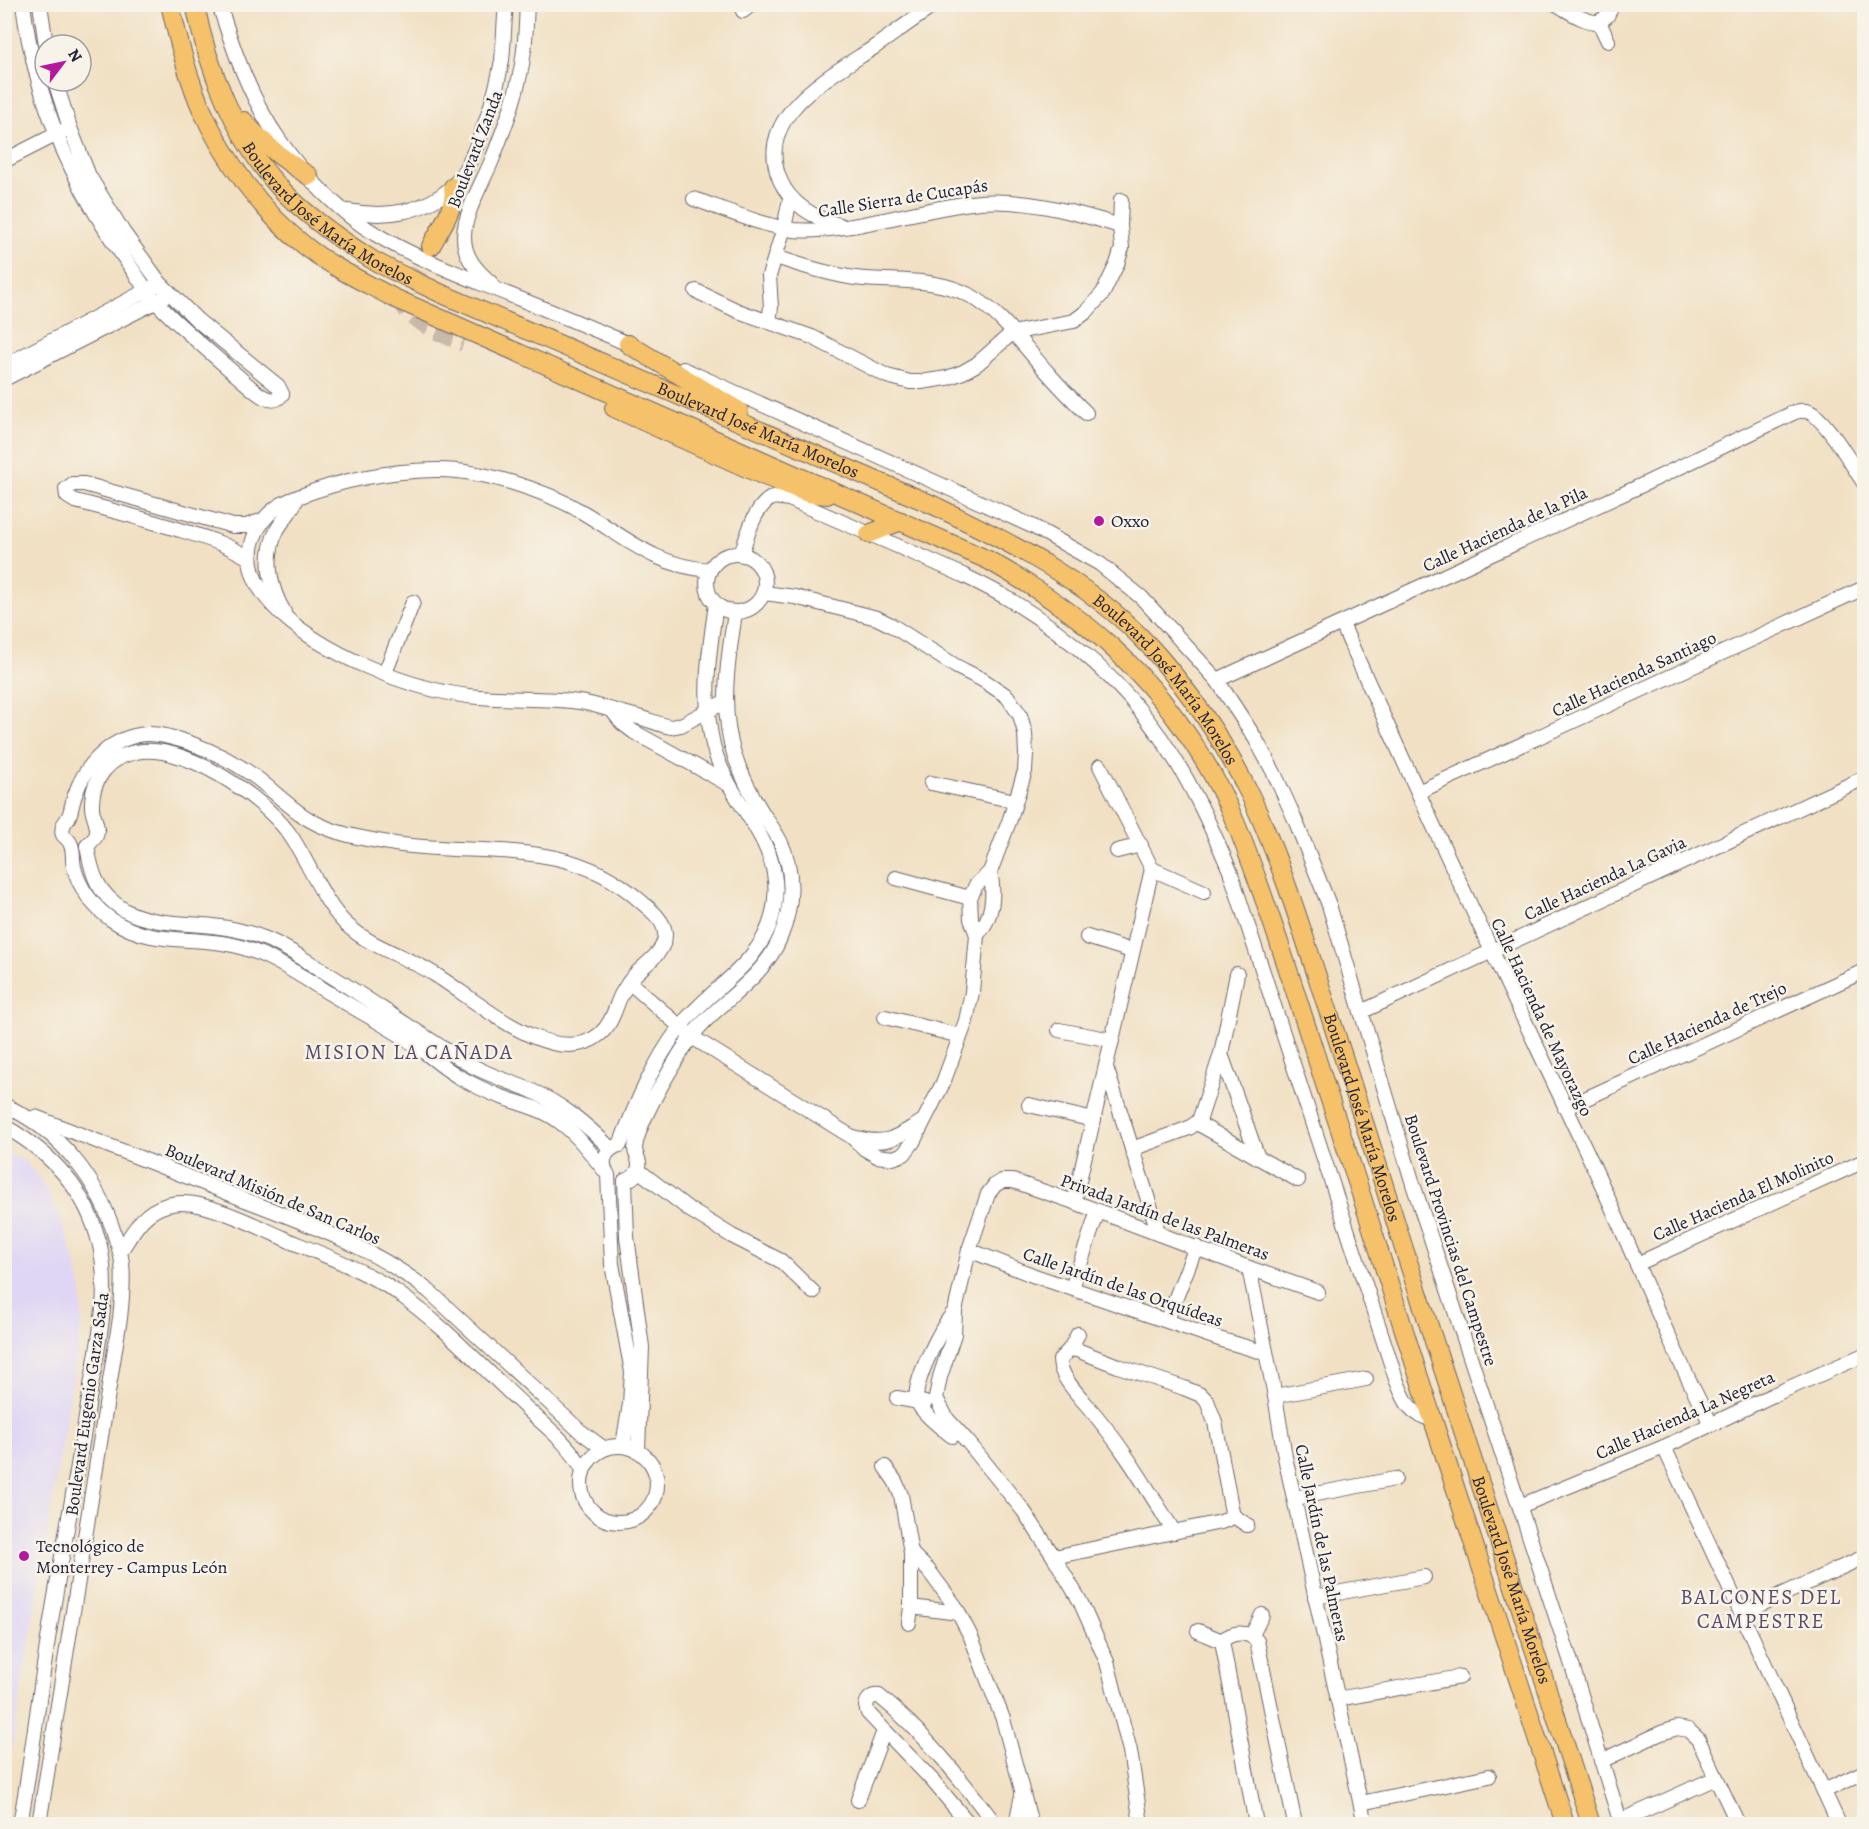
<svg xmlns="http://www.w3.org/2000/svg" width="1869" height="1829" font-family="Alegreya,serif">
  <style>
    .built { fill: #dfd5f5 }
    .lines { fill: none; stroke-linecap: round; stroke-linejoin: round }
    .major-tunnel { stroke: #c8baa8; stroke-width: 18; stroke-dasharray: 18 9; stroke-linecap: butt }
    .minor-casing { stroke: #6a646b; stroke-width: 16 }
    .major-casing { stroke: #6a646b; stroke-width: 20 }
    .minor { stroke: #fff; stroke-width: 14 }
    .major { stroke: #f5c16b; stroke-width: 18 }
    .poi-dot { fill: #b5179e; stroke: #f7f3e8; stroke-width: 2 }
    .labels { text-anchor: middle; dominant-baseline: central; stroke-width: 5; stroke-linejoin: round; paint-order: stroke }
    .street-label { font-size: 18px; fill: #22223b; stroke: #f7f3e8 }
    .poi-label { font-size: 18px; fill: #22223b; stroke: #f7f3e8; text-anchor: start }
    .quarter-label { font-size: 21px; letter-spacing: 1.5px; fill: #5a4c6a; stroke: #f7f3e8 }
  </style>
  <rect width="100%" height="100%" fill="#f7f3e8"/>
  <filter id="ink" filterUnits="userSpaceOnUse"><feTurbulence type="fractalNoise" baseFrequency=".0167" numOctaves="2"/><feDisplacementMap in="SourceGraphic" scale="12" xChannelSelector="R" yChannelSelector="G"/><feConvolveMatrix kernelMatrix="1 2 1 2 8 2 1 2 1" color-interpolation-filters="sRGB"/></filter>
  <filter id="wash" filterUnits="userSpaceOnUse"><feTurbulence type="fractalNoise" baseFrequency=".008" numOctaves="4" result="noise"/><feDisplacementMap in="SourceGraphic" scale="24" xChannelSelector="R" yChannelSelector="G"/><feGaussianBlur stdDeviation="1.35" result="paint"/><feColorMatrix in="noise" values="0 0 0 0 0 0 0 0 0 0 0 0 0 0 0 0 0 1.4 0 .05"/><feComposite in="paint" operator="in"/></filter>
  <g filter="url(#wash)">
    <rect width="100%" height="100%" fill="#f1e0c3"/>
    <polygon class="built" points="5,1152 22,1159 39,1177 60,1217 75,1261 82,1293 82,1323 5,1790"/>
  </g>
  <g filter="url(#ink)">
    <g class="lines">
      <path class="major-tunnel" d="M 431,246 L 408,291 L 404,305 C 412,323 447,335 464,343"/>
      <defs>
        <g id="minor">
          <path d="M 23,4 C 35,100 72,185 128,263 C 137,276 146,291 157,303 C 183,330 213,355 241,379 C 251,387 271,410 282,394 L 278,386 L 197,320 L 160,283 L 123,232 L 89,176 L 70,128 L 55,81"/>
          <polyline points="40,4 46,45"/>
          <path d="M 219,4 C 234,52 251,100 280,141 C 305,177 340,213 377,235 C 410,255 445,268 480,283 C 532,304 584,324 635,347"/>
          <path d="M 1556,4 C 1569,11 1585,23 1599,22"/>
          <polyline points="743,11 752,4"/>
          <polyline points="1599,22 1607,16 1613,4"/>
          <polyline points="1599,22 1608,41"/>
          <polyline points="4,161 63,131"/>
          <path d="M 694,199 C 726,210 760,225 794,230 C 815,232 838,228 858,225 C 896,218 934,208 971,203 C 1022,197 1071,211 1120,226"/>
          <path d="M 349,211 C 385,218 424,213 452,187 C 475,166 497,91 502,60 C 504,41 504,23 506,4"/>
          <path d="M 840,225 C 815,219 790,204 780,180 C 753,116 829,77 873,48 C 894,34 915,17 937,4"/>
          <path d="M 776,257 C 802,266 828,274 855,278 C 894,283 934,276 971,296 C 1003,314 1024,347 1048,373 C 1060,387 1073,400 1086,413"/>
          <path d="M 491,283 C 476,270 464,257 464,237 C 464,213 483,182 492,160 C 506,124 520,88 524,50 C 526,35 526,20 527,4"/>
          <polyline points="696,291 738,311 812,337 887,376 910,382 921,382 947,378 963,372 977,364 1012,333 1074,321 1086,312 1103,293 1117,264 1122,248 1120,226 1121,200"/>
          <polyline points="769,322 771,307 769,276 784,228 790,199"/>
          <polyline points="4,366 155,286"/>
          <polyline points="683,369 995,509 1034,527 1100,564 1141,597 1217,680 1255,738 1274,773 1294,817 1329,905 1413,1184 1569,1656 1621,1824"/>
          <polyline points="4,379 163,298"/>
          <circle cx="736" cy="583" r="29"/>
          <path d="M 741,554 C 748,535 754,505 774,497 L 789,499 C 832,518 875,536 918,555 C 950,569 982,583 1012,601 C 1069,636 1122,682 1161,738 C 1190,780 1210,824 1230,871 L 1396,1379 C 1404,1399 1409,1415 1432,1419"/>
          <path d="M 250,559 C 228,544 203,537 177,529 C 143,519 109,509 75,501 L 67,496 L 66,489 L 73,484 L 84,484 L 233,526 L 246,526 L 263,520"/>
          <path d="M 710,570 C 655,566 628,539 584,513 C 545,490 480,469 435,470 C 389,471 341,480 298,497 C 290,500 282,503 276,508 C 265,516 257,528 253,540 C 234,598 321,646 363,665 C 399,681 440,694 479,697 C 513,700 546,697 579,702 C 590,703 599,707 609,709 C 618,712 628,714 638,717 C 649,720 660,725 671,727 L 681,725 L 726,701"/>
          <path d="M 284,612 C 269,587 264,556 277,530 C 284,518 292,511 297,498"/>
          <path d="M 1342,624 C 1420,800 1502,974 1585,1148 C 1628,1239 1664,1334 1711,1424"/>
          <polyline points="385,673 413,602"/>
          <path d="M 1217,680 L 1638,487 L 1795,412 C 1801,410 1807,410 1813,414 C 1830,426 1852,465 1864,483"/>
          <polyline points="612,710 622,723 634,732 728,784"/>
          <polyline points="1100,766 1152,869 1204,892"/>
          <polyline points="931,783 1015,801"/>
          <polyline points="1418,792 1864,588"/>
          <path d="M 87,846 C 93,839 98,838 97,828 C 96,820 92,814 92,807 C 91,779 109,757 136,752 C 183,742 261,796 288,832 C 308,859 322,902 347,925 C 372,948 406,956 434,974 C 473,997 554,1073 600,1034 C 612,1024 615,1008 621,995 C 625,988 628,983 633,977 C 644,964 666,953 665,933 C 664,919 648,908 638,899 C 566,836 483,857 395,844 C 366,839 336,835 310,820 C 291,809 276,793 258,779 C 237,763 215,752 190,743 C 176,739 161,733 147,734 C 113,736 85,764 75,795 C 72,802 72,809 69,816 C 68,820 64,822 63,826 C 60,840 67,834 71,845 C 74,852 72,860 74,867 C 79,888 94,908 112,920 C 154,948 196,934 241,947 C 272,956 301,976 329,993 C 354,1008 380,1022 405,1038 C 424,1050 440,1066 459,1077 C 472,1084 485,1091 499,1096 C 520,1104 542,1108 560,1122 C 578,1135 591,1154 605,1171"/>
          <path d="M 87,846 C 92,875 97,893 124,910 C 148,924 186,923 213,926 C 231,928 249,932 266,939 C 287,947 306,961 325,972 C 373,1002 419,1034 467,1063 C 487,1075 509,1081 530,1090 C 562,1104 587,1125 611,1149"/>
          <polyline points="1117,851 1141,845"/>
          <polyline points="896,878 970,898"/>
          <path d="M 977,935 C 993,918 995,894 990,872"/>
          <polyline points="1087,937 1132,951"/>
          <polyline points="629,982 692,1037 852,1137 865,1149 877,1156 893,1158 904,1154 913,1142 943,1083 966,1021 972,992 977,935 971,919 970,898 976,885 990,872 1010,819 1025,771 1026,754 1025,733 1020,715 1007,696 983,680 957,667 891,625 877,618 838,608 795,597 764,593"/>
          <polyline points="1361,1012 1864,778"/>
          <polyline points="885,1017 960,1036"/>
          <polyline points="1059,1030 1112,1040"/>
          <polyline points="1221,1054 1258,1158"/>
          <polyline points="1106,1067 1159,1234"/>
          <path d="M 4,1105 C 59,1130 98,1179 115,1236 C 118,1245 121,1253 122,1263 C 124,1281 122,1300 120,1318 L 39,1824"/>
          <polyline points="1029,1105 1094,1120"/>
          <polyline points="1565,1108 1864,971"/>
          <path d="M 35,1117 C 104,1144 174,1171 243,1199 C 308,1224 375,1248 430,1292 L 580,1431 L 603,1448"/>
          <polyline points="1197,1123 1298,1180"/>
          <path d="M 4,1126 C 53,1154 87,1191 100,1246 C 110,1292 99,1340 91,1386 C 79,1466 63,1547 50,1627 C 39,1693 32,1759 20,1824"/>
          <path d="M 852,1137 C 888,1146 893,1139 923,1121"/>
          <path d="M 619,1145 C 605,1150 599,1162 608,1175 L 612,1264 L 632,1372 L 630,1404 L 623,1445"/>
          <path d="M 620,1145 C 636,1103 653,1063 680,1027 C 709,989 759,966 772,917 C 791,844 729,809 713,745 C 702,698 709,651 716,604"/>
          <polyline points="1132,1149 1189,1128 1199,1121 1221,1054 1237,974"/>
          <polyline points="638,1170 690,1210 732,1236 781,1261 813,1292"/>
          <path d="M 625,1181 C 631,1179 636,1176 638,1170 C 642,1161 635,1156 635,1149 C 636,1132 653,1100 661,1086 C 674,1064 687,1039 704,1022 C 730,996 766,973 780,938 C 793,907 795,871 780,841 C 775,831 769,823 763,814 C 752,796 742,776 735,757 C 719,710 728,660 735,613"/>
          <polyline points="625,1181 627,1237 642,1347 638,1450"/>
          <polyline points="1074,1202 1152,869"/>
          <polyline points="969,1250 1035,1276 1222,1340 1266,1353"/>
          <path d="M 120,1252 C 133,1232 142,1212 167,1205 C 178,1202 192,1203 203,1206 C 234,1214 263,1229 292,1242 C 327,1256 363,1270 395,1291 C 441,1323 480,1365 521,1403 C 543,1425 569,1442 583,1470"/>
          <polyline points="1637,1264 1864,1161"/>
          <polyline points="1249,1268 1275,1396 1285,1457 1365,1824"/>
          <polyline points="1072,1288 1098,1211"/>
          <polyline points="1167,1320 1196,1247"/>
          <path d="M 1078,1334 L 1070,1349 L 1060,1360 C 1060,1376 1075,1391 1085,1403 C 1120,1442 1147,1488 1174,1532"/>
          <polyline points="1275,1396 1366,1379"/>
          <polyline points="897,1398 925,1403"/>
          <path d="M 952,1436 C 943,1429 919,1411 917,1400 C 912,1383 943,1324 955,1311"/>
          <circle cx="619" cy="1484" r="38"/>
          <polyline points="1664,1447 1839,1824"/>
          <polyline points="885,1467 895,1481 901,1495 911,1553 911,1607 909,1623"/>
          <polyline points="1295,1498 1395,1479"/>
          <polyline points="1520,1506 1664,1447 1773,1395 1864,1355"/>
          <polyline points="1232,1515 1247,1525"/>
          <polyline points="911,1553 929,1571 955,1606 971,1637 1003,1719 1031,1824"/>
          <polyline points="1054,1557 1221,1522 1229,1519 1232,1512 1215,1422 1207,1401 1201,1395 1184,1388 1118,1366 1077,1350 1070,1349"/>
          <polyline points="1315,1597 1424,1577"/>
          <polyline points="911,1607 959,1613"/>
          <polyline points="1742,1613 1864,1557"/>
          <polyline points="1198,1631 1222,1641"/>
          <polyline points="1252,1635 1262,1615"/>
          <path d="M 1222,1641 C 1231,1632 1248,1630 1257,1641 L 1295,1824"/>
          <polyline points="1222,1641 1256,1824"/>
          <polyline points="1337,1699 1460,1677"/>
          <polyline points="1601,1761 1661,1733 1677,1728 1688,1730 1698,1739 1738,1824"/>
          <polyline points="1824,1791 1864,1772"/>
          <polyline points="858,1800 884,1731"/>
          <polyline points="1361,1803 1489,1776"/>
          <polyline points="1620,1821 1716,1778"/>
          <path d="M 969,1824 L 932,1780 L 868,1713 L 866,1706 C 867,1699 872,1695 879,1696 C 924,1732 961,1779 995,1824"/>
          <polyline points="1016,1824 1022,1795"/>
          <polyline points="1141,1824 1130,1751 1107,1662 1080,1601 1054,1557 1023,1510 968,1442 947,1419 936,1398 940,1377 954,1334 955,1311 969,1250 988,1194 995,1185 1002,1181 1013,1181 1074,1202 1249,1268 1318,1292"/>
        </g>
        <g id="major">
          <path d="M 170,4 C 178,40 187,76 202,110 C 224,159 261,211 304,245 C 331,267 364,282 394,298 L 988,560 C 1083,614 1148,668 1205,762 C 1230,803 1246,848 1262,893 C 1286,960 1307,1029 1329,1097 C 1366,1205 1398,1315 1434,1423 C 1478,1557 1522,1690 1565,1824"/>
          <path id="s1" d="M 195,4 C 206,65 238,144 281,189 C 307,216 339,239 371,259 C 393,272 418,282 440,293 L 933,505 C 1015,545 1100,587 1160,658 C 1196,700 1228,749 1252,799 C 1282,864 1303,933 1325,1001 C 1352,1083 1378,1166 1404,1249 C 1465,1441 1530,1632 1591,1824"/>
          <path d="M 244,121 C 262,143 285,161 309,176"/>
          <path d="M 431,246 C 440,229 457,206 453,187"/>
          <polyline points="628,344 739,411"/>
          <polyline points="614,408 762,475 808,493 827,495"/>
          <polyline points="869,534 901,521"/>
        </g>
      </defs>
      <use href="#minor" class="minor-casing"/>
      <use href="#major" class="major-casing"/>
      <use href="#minor" class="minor"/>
      <use href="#major" class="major"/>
    </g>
  </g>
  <g class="poi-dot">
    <circle cx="1099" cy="521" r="6"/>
    <circle cx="24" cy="1556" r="6"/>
  </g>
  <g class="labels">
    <g class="street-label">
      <text transform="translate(475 149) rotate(-69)">Boulevard Zanda</text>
      <text transform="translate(903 198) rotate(-9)">Calle Sierra de Cucapás</text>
      <text stroke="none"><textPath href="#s1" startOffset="258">Boulevard José María Morelos</textPath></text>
      <text stroke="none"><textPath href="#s1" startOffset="744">Boulevard José María Morelos</textPath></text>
      <text transform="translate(1505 529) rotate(-25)">Calle Hacienda de la Pila</text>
      <text transform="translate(1634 674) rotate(-25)">Calle Hacienda Santiago</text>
      <text stroke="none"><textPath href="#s1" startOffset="1230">Boulevard José María Morelos</textPath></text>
      <text transform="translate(1605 878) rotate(-25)">Calle Hacienda La Gavia</text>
      <text transform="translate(1542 1017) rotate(65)">Calle Hacienda de Mayorazgo</text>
      <text transform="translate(1707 1023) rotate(-25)">Calle Hacienda de Trejo</text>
      <text stroke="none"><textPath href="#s1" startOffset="1716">Boulevard José María Morelos</textPath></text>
      <text transform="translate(273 1194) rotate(23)">Boulevard Misión de San Carlos</text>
      <text transform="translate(1743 1196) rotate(-24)">Calle Hacienda El Molinito</text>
      <text transform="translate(1165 1217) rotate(20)">Privada Jardín de las Palmeras</text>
      <text transform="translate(1451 1240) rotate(72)">Boulevard Provincias del Campestre</text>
      <text transform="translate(1123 1287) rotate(19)">Calle Jardín de las Orquídeas</text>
      <text transform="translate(87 1404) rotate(-82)">Boulevard Eugenio Garza Sada</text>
      <text transform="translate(1685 1415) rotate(-24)">Calle Hacienda La Negreta</text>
      <text transform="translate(1322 1543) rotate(78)">Calle Jardín de las Palmeras</text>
      <text stroke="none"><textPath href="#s1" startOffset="2202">Boulevard José María Morelos</textPath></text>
    </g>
    <g class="poi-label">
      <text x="1111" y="521">Oxxo</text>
      <text x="36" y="1546">Tecnológico de<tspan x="36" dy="21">Monterrey - Campus León</tspan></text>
    </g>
    <g class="quarter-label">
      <text x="409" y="1052">MISION LA CAÑADA</text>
      <text x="1761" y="1597">BALCONES DEL<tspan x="1761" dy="24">CAMPESTRE</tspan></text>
    </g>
  </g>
  <rect width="1869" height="1829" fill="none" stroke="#f7f3e8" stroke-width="24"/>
  <g transform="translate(63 63) rotate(58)"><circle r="28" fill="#f7f3e8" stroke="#a29fa3" stroke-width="1.5"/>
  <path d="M0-4.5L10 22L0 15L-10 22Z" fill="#b5179e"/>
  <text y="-9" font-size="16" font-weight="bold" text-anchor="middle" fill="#22223b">N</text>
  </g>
</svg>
